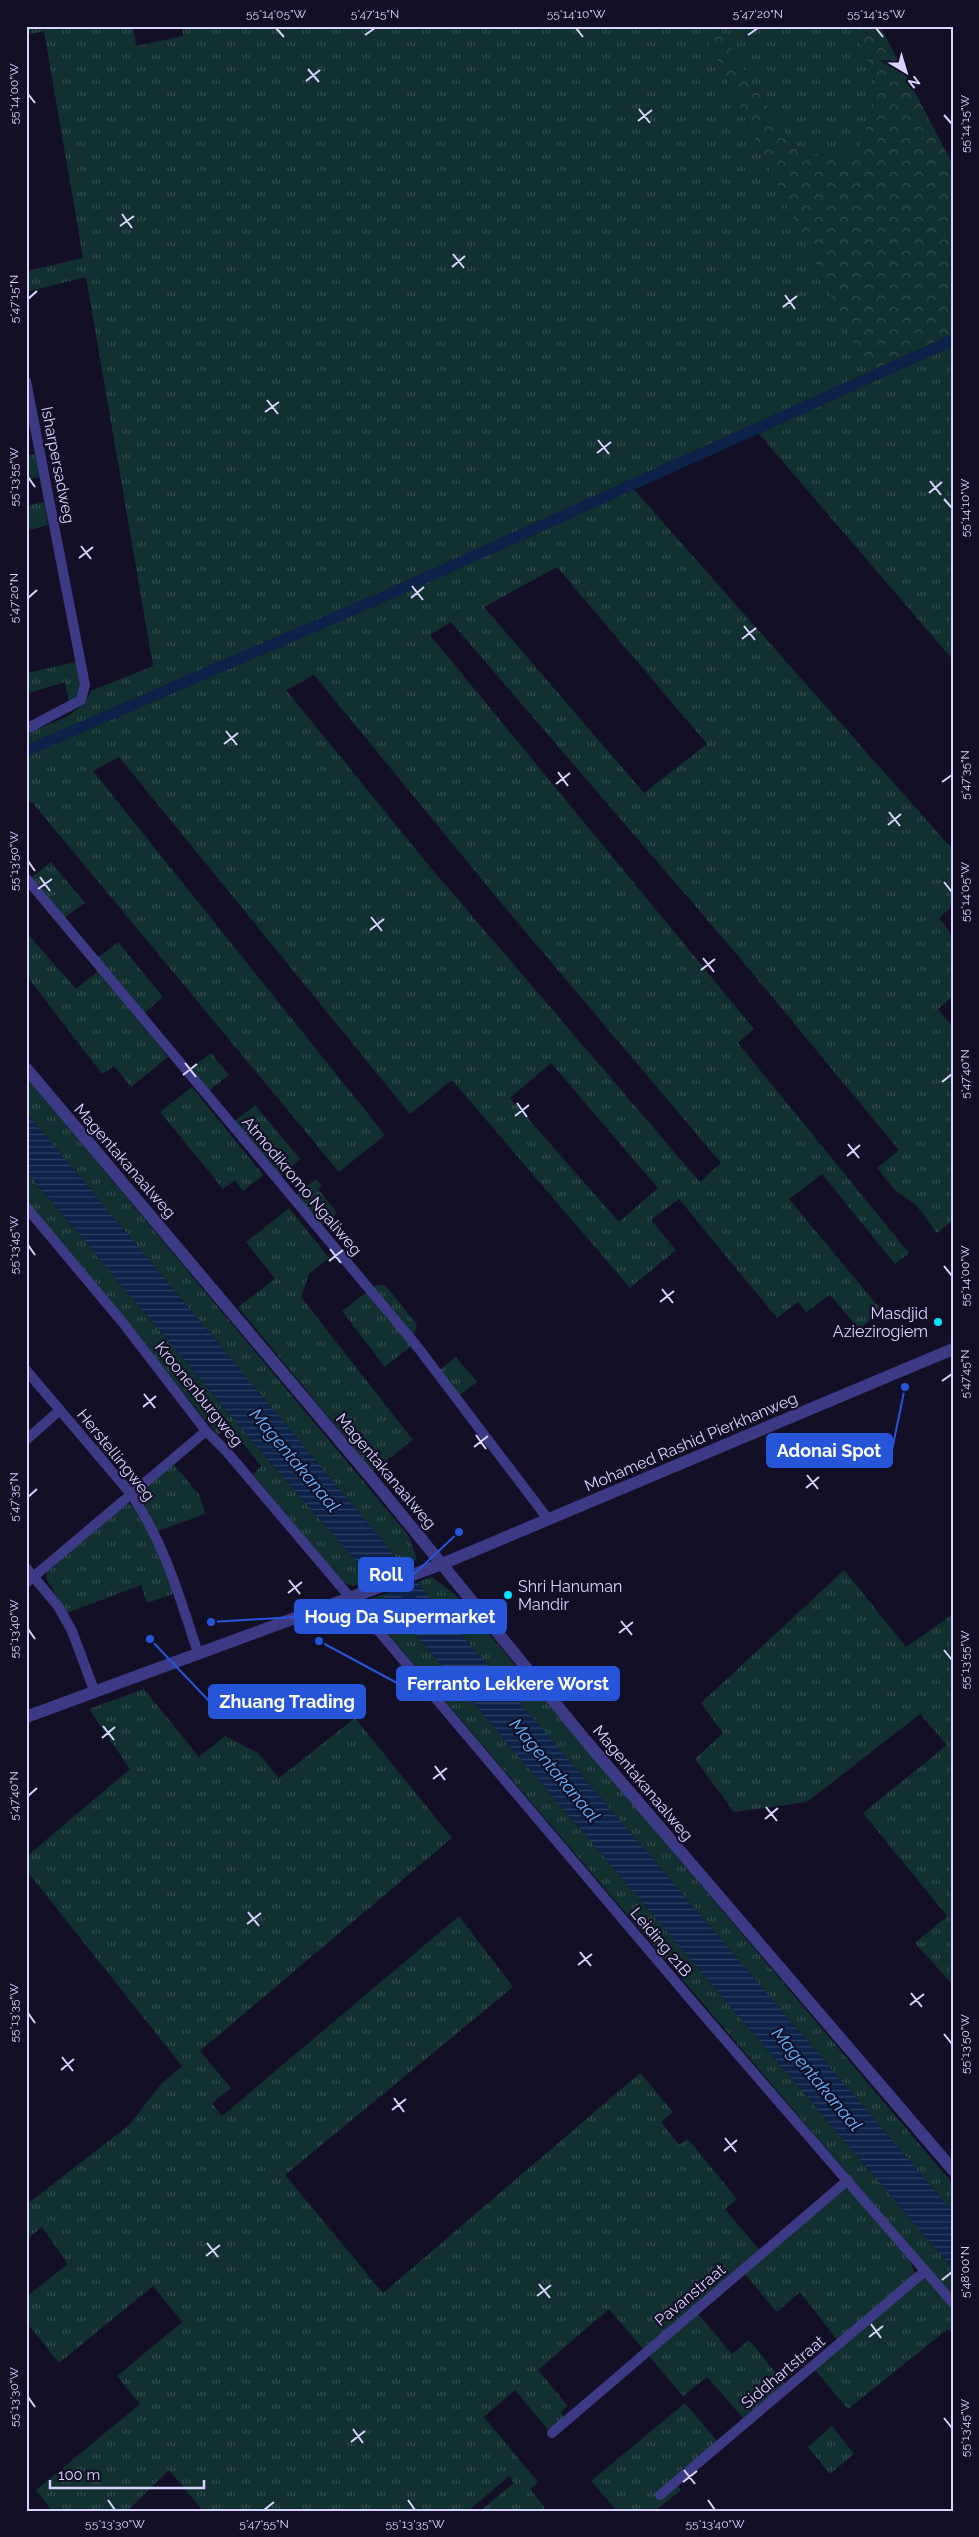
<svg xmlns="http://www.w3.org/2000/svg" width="979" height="2537" font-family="Raleway,sans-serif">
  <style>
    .grass { fill: url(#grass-tufts); fill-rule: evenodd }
    .forest { fill: url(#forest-crowns) }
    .water { fill: url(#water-rules) }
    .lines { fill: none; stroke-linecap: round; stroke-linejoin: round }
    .canal { stroke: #0c2248; stroke-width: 11 }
    .minor { stroke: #3d3a85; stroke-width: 10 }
    .tertiary { stroke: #3d3a85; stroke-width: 12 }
    .ticks { fill: none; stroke: #d9d4ff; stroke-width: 2 }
    .poi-dot { fill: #00e5ff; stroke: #130f26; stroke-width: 2 }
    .labels { text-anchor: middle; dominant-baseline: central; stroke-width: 4.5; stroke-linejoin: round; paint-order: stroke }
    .street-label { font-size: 16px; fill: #d9d4ff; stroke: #130f26 }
    .poi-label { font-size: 16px; fill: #d9d4ff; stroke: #130f26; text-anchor: end }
    .water-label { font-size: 18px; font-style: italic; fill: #62b6ff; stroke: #130f26 }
    .leader { fill: none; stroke: #2655da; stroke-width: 2 }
    .callout-dot { fill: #2655da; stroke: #130f26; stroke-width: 2 }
    .callout { fill: #2655da; stroke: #2655da; stroke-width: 2 }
    .callout-label { font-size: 18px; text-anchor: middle; font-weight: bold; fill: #fff }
    .neatline { fill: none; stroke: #d9d4ff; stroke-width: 2 }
    .ticks-label { font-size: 12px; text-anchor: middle; fill: #d9d4ff }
  </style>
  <defs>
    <pattern id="grass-tufts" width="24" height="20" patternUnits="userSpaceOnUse" patternTransform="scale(1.25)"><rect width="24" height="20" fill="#12302f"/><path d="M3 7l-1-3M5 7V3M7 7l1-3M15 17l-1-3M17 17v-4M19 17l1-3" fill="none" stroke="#344d4e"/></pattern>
    <pattern id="forest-crowns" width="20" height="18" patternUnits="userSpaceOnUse" patternTransform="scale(1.25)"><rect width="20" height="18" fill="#12302f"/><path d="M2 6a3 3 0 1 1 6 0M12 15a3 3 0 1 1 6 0" fill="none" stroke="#344d4e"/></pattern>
    <pattern id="water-rules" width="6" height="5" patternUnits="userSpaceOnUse" patternTransform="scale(1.25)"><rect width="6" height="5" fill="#0c2248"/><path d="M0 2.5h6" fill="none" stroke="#2f4163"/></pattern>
  </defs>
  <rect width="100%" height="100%" fill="#130f26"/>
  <g class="grass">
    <path d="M 26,26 L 133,26 L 136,46 L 183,36 L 182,26 L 701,26 L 869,375 L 953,340 L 953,660 L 754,428 L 630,485 L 953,850 L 953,906 L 939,918 L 953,937 L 953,996 L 938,1009 L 953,1027 L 953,1220 L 937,1233 L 916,1205 L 896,1191 L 877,1168 L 899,1150 L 734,951 L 451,622 L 430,635 L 754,1029 L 738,1043 L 909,1253 L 895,1264 L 822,1174 L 789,1199 L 882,1311 L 859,1329 L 830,1295 L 806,1312 L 798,1302 L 777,1318 L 679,1199 L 651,1220 L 676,1250 L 630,1288 L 452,1080 L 410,1114 L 119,757 L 93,771 L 385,1135 L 339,1172 L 32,802 L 26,804 L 26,733 C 50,723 80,717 91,691 L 153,666 L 86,277 L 26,292 L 26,271 L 83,258 L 44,31 L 26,35 ZM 557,567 L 707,744 L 644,793 L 484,607 ZM 314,675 L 502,904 L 721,1163 L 700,1182 L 431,868 L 286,690 ZM 551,1063 L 658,1188 L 619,1222 L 510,1098 Z"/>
    <polygon points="719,26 854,26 879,90 858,153 801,157 738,61"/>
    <polygon points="35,454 39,477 26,480 26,456"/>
    <polygon points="44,502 48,525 26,531 26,506"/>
    <path d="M 76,662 C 79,679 86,693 69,703 L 65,682 L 26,694 L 26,673 Z"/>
    <polygon points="51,862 85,903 61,920 29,879"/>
    <polygon points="26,932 76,989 98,971 168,1057 131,1087 114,1066 102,1074 26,975"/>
    <polygon points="118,942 163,997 142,1015 95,960"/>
    <polygon points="211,1053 229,1075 206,1093 188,1070"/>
    <polygon points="26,1077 408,1535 417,1559 405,1568 26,1112"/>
    <polygon points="192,1087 263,1175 243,1191 235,1180 223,1189 160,1112"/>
    <polygon points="255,1105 300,1159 276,1180 231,1124"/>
    <polygon points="26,1171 268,1460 372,1579 354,1586 343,1582 253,1474 261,1466 229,1426 218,1435 26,1200"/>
    <polygon points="316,1179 322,1186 318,1189 337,1213 316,1231 291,1199"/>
    <polygon points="289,1208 329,1258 309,1274 301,1297 413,1440 373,1471 238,1307 275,1279 246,1242"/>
    <polygon points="376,1285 386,1286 417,1325 411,1346 385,1367 342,1311"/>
    <polygon points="456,1357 477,1382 456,1398 436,1373"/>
    <polygon points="172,1462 200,1496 205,1514 158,1531 140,1498 141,1493"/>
    <polygon points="129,1504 134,1506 159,1550 173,1594 147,1603 141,1585 67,1613 47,1580 46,1573 123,1505"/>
    <polygon points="844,1570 906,1647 953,1614 953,1985 915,1943 947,1916 863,1813 947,1745 920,1714 807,1802 734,1812 695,1759 723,1733 701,1703"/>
    <polygon points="432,1577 457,1596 953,2184 953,2212 417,1582"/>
    <polygon points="382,1595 953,2269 953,2297 376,1620 369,1599"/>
    <polygon points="144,1689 199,1757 225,1736 258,1753 279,1778 355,1718 452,1838 200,2051 231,2088 212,2103 222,2116 459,1916 513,1987 285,2175 383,2293 640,2073 673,2112 661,2122 679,2145 688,2139 737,2199 725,2209 761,2252 644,2350 609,2309 538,2370 568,2406 561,2412 565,2418 550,2432 515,2390 484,2417 538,2482 530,2489 547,2511 480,2511 514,2483 509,2476 468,2511 203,2511 169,2470 127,2511 52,2511 36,2490 140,2404 117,2376 182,2322 153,2286 59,2363 26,2322 26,2297 68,2264 42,2227 26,2240 26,2205 129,2125 162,2083 182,2066 26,1870 26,1857 130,1769 89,1709"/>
    <polygon points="845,2188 850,2189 910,2260 915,2274 838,2341 800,2292 777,2312 744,2273"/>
    <polygon points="925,2279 953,2308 953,2334 948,2329 848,2409 814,2369 920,2280"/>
    <polygon points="697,2313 732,2354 749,2340 785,2384 743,2418 707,2377 683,2396 648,2355"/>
    <polygon points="685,2403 717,2441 672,2478 681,2490 655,2511 617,2511 591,2481"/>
    <polygon points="832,2426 854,2454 830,2474 808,2447"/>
  </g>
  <polygon class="forest" points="701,26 719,26 738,61 801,157 858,153 879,90 854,26 880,26 953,165 953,340 869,376"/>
  <g class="water">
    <polygon points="26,1112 405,1568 372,1579 268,1460 26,1171"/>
    <polygon points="417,1582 953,2212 953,2269 382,1595"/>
  </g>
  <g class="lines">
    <g class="canal">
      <polyline points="26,751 403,588 953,340"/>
      <polyline points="379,1562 411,1599"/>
    </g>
    <g class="minor">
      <polyline points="26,381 85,685 81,700 26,729"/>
      <polyline points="26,878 416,1345 548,1519"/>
      <polyline points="26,1207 123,1323 206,1431 227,1452 702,2013 953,2303"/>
      <path d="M 26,1370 L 131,1494 C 164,1542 180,1598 198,1653"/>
      <polyline points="26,1440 60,1410"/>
      <polyline points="26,1568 58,1606 72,1631 94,1690"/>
      <polyline points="26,1583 206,1431"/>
      <polyline points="552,2433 848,2180"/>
      <polyline points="660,2495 925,2271"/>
    </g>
    <g class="tertiary">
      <polyline points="26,1068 378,1486 586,1741 953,2170"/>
      <polyline points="26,1717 442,1564 953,1349"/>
    </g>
  </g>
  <path class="ticks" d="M 276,28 L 284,37M 576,28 L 583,37M 876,28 L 883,37M 365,35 L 375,28M 748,35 L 758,28M 308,69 L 319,82M 306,81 L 320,70M 28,94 L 35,103M 639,109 L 650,123M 944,115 L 952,124M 638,121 L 652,110M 122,214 L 132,228M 120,226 L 134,216M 453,254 L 464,268M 452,267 L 465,256M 785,295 L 795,309M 28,299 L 37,291M 783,307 L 797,296M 267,400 L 278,414M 265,412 L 279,402M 598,440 L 609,454M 597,453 L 611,442M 28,477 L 35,487M 930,481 L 941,495M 929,493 L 942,482M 944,499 L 952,508M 81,546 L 91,559M 79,558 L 93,547M 412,586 L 423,600M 28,598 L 37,590M 411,598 L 424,587M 744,626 L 755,640M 742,639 L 756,628M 226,731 L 237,745M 224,744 L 238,733M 558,772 L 568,786M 942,782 L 952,775M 556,784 L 570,773M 889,812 L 900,826M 888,825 L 901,814M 28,861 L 35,871M 40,877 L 50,891M 944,882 L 952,892M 38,889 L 52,879M 371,917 L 382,931M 370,930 L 384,919M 703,958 L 714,972M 701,970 L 715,959M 185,1063 L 196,1077M 183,1075 L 197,1064M 942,1082 L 952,1074M 517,1103 L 527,1117M 515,1116 L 529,1105M 848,1144 L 859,1158M 847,1156 L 860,1145M 28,1245 L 35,1255M 330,1249 L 341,1263M 329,1261 L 343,1250M 944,1266 L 952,1276M 662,1289 L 673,1303M 660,1302 L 674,1291M 942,1381 L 952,1374M 144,1394 L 155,1408M 143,1407 L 156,1396M 476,1435 L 486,1449M 474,1447 L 488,1436M 807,1475 L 818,1489M 806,1488 L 819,1477M 28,1497 L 37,1489M 289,1580 L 300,1594M 288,1593 L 302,1582M 621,1621 L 632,1635M 28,1629 L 35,1639M 619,1633 L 633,1622M 944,1650 L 952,1660M 103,1726 L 114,1740M 102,1738 L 115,1727M 435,1766 L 445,1780M 433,1779 L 447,1768M 28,1796 L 37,1788M 766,1807 L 777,1821M 765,1819 L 778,1808M 248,1912 L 259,1926M 247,1924 L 261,1913M 580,1952 L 591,1966M 578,1965 L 592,1954M 911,1993 L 922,2007M 910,2005 L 924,1994M 28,2013 L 35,2023M 944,2034 L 952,2044M 62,2057 L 73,2071M 61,2070 L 74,2059M 394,2098 L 404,2112M 392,2110 L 406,2099M 725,2138 L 736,2152M 724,2151 L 737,2140M 207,2243 L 218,2257M 206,2256 L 220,2245M 942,2280 L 952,2272M 539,2284 L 550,2298M 537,2296 L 551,2285M 871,2324 L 881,2338M 869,2337 L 883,2326M 28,2397 L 35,2407M 944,2418 L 952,2428M 353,2429 L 363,2443M 351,2442 L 365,2431M 684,2470 L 695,2484M 683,2482 L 697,2471M 108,2500 L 115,2510M 408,2500 L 415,2510M 708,2500 L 715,2510M 264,2510 L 274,2502"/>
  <g class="poi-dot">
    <circle cx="938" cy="1322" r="5"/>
    <circle cx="508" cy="1595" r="5"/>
  </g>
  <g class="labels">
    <g class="street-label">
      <text transform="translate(58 465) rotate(79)">Isharpersadweg</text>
      <text transform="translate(125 1161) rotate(49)">Magentakanaalweg</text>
      <text transform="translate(302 1186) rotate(50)">Atmodikromo Ngaliweg</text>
      <text transform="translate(199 1394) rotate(51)">Kroonenburgweg</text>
      <text transform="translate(691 1442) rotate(-23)">Mohamed Rashid Pierkhanweg</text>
      <text transform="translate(116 1455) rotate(51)">Herstellingweg</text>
      <text transform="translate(386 1471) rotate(50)">Magentakanaalweg</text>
      <text transform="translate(643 1783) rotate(50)">Magentakanaalweg</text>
      <text transform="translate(661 1942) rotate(50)">Leiding 21B</text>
      <text transform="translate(690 2295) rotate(-40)">Pavanstraat</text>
      <text transform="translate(783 2372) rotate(-40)">Siddhartstraat</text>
    </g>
    <g class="poi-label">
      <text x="928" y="1313">Masdjid<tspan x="928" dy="18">Aziezirogiem</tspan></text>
      <text x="518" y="1586" text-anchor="start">Shri Hanuman<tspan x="518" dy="18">Mandir</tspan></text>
    </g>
    <g class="water-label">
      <text transform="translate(295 1460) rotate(50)">Magentakanaal</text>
      <text transform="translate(555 1770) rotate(50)">Magentakanaal</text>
      <text transform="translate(817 2079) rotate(50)">Magentakanaal</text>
    </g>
  </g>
  <path class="leader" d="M905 1387L892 1450M459 1532L413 1575M211 1622L295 1617M319 1641L397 1683M150 1639L209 1701"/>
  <g class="callout-dot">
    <circle cx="905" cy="1387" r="5"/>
    <circle cx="459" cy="1532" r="5"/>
    <circle cx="211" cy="1622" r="5"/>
    <circle cx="319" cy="1641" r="5"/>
    <circle cx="150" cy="1639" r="5"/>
  </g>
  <g class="callout">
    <rect x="767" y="1434" width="125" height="33" rx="5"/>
    <rect x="359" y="1558" width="54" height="33" rx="5"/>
    <rect x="295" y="1600" width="211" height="33" rx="5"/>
    <rect x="397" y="1667" width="222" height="33" rx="5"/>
    <rect x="209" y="1685" width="156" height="33" rx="5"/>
  </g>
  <g class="callout-label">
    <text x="829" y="1457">Adonai Spot</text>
    <text x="386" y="1581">Roll</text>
    <text x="400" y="1623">Houg Da Supermarket</text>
    <text x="508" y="1690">Ferranto Lekkere Worst</text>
    <text x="287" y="1708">Zhuang Trading</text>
  </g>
  <rect width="979" height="2537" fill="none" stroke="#130f26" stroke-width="55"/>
  <g transform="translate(906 72) rotate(142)" stroke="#130f26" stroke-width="4" paint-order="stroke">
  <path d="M0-4L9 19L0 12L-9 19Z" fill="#d9d4ff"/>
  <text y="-8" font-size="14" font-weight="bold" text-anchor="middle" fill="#d9d4ff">N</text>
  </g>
  <path d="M50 2480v8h154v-8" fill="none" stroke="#d9d4ff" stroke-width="2.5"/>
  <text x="58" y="2480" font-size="15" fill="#d9d4ff" stroke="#130f26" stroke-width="4" paint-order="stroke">100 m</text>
  <rect x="28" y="28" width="924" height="2482" class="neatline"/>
  <g class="ticks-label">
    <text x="276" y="18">55°14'05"W</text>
    <text x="375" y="18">5°47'15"N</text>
    <text x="576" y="18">55°14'10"W</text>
    <text x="758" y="18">5°47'20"N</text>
    <text x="876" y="18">55°14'15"W</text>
    <text transform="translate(14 94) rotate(-90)" y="4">55°14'00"W</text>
    <text transform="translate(965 124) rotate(-90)" y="4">55°14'15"W</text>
    <text transform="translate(14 299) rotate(-90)" y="4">5°47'15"N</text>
    <text transform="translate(14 477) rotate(-90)" y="4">55°13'55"W</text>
    <text transform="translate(965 508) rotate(-90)" y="4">55°14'10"W</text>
    <text transform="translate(14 598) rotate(-90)" y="4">5°47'20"N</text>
    <text transform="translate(965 775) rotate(-90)" y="4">5°47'35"N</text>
    <text transform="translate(14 861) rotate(-90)" y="4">55°13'50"W</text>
    <text transform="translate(965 892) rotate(-90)" y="4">55°14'05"W</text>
    <text transform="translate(965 1074) rotate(-90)" y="4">5°47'40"N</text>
    <text transform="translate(14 1245) rotate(-90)" y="4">55°13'45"W</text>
    <text transform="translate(965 1276) rotate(-90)" y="4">55°14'00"W</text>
    <text transform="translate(965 1374) rotate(-90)" y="4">5°47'45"N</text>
    <text transform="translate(14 1497) rotate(-90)" y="4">5°47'35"N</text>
    <text transform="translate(14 1629) rotate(-90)" y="4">55°13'40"W</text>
    <text transform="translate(965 1660) rotate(-90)" y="4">55°13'55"W</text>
    <text transform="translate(14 1796) rotate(-90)" y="4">5°47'40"N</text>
    <text transform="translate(14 2013) rotate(-90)" y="4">55°13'35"W</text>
    <text transform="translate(965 2044) rotate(-90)" y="4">55°13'50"W</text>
    <text transform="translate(965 2272) rotate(-90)" y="4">5°48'00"N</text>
    <text transform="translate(14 2397) rotate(-90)" y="4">55°13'30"W</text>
    <text transform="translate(965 2428) rotate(-90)" y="4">55°13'45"W</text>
    <text x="115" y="2528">55°13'30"W</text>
    <text x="264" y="2528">5°47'55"N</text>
    <text x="415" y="2528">55°13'35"W</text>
    <text x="715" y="2528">55°13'40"W</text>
  </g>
</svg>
